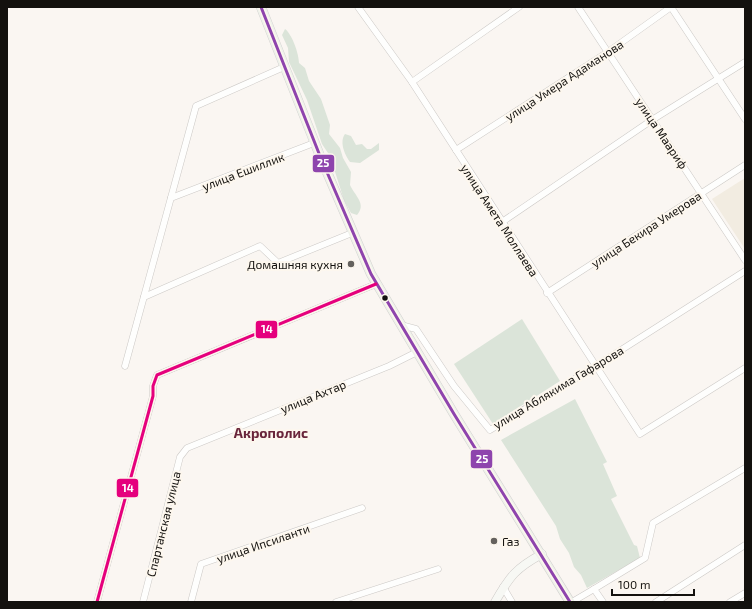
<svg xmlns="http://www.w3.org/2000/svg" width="752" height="609" font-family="'Exo 2',sans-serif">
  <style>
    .built { fill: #f2ece1 }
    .green { fill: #dbe4d9 }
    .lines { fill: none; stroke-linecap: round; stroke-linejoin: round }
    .street-casing { stroke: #ccc9c6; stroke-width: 7 }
    .secondary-casing { stroke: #ccc9c6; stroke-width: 9 }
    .primary-casing { stroke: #d3d1cf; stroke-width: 10 }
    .street { stroke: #fefefd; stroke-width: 6 }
    .secondary { stroke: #f7f8f4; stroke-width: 8 }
    .primary { stroke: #eff2eb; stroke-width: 9 }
    .bus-1-casing { stroke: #fdf7ee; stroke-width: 6 }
    .bus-2-casing { stroke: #fdf7ee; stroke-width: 6 }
    .bus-1 { stroke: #8e44ad; stroke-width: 3 }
    .bus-2 { stroke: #e5007d; stroke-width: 3 }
    .poi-dot { fill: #64615e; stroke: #fdf7ee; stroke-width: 1.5 }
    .bus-dot { fill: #13110e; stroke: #fdf7ee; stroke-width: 1.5 }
    .labels { text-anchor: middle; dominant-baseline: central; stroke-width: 4; stroke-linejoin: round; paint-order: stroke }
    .street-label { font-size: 12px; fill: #13110e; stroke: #fdf7ee }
    .poi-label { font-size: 12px; fill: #13110e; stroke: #fdf7ee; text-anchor: end }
    .quarter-label { font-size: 14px; font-weight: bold; fill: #69253a; stroke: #fdf7ee }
    .line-badge { stroke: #fdf7ee; stroke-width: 1.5 }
    .badge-label { font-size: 11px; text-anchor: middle; font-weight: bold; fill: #fff }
  </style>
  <rect width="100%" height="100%" fill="#faf6f2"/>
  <polygon class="built" points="745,178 745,249 712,199"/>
  <g class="green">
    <path d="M 285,29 C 292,34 299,54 299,63 L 305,68 L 309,81 L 321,99 L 330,125 L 329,134 L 340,148 L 343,158 L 351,172 L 350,185 C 355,196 367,204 357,215 L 351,213 L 344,200 L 330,156 L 322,144 L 307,100 L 289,62 L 288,48 L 282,35 Z"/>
    <path d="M 345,134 L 351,136 L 356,145 L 362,144 L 367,149 L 371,149 L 379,143 L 379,150 L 360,163 L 350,162 C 345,155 339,142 345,134 Z"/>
    <polygon points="522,319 560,381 493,424 454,364"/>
    <polygon points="575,399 607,462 603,464 617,496 611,499 634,545 637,546 640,558 587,588 581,575 574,567 569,553 560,539 556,526 501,440"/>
  </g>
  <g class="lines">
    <defs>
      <g id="street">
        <polyline points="358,7 412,82 640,434 745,368"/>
        <polyline points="578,7 745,260"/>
        <polyline points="671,7 745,119"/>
        <polyline points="412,82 519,7"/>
        <polyline points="456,150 608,52 671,7"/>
        <polyline points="171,198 314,143"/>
        <polyline points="502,222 652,120 745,62"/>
        <polyline points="547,293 745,165"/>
        <polyline points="144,297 260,246 278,263 352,233"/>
        <polyline points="401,325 416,329 454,386 490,430 596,366 745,271"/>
        <polyline points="125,366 196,106 284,67"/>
        <polyline points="503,587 512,602"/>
        <polyline points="594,589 645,558 653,523 745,468"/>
        <polyline points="97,602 153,396 153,386 157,375 376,284"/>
        <polyline points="143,602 180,457 187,448 389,366 417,352"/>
        <polyline points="191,602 201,564 362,508"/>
        <polyline points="336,602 438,569"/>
        <polyline points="572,602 594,589 603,602"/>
        <polyline points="656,602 745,545"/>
        <polyline points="730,602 745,593"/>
      </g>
      <path id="secondary" d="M 495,602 C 510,576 516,568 542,554"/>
      <polyline id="primary" points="261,7 320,156 371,274 454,414 570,602"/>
    </defs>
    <use href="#street" class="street-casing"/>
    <use href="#secondary" class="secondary-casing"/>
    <use href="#primary" class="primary-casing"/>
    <use href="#street" class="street"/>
    <use href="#secondary" class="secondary"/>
    <use href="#primary" class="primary"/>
    <defs>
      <polyline id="bus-1" points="261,7 320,156 371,274 454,414 570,602"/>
      <polyline id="bus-2" points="97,602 153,396 153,386 157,375 376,284"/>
    </defs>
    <use href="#bus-1" class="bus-1-casing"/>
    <use href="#bus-2" class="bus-2-casing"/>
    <use href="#bus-1" class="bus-1"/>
    <use href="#bus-2" class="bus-2"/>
  </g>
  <g class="poi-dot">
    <circle cx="351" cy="264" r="4"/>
    <circle cx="494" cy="541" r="4"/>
  </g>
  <circle class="bus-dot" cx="385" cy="298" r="3.5"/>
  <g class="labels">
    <g class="street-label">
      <text transform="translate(564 80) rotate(-33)">улица Умера Адаманова</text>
      <text transform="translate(662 133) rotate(56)">улица Маариф</text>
      <text transform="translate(243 171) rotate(-21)">улица Ешиллик</text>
      <text transform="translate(500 220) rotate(57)">улица Амета Моллаева</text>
      <text transform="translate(646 229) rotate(-33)">улица Бекира Умерова</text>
      <text transform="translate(558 387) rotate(-31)">улица Аблякима Гафарова</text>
      <text transform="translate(313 396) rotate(-22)">улица Ахтар</text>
      <text transform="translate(163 524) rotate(-76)">Спартанская улица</text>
      <text transform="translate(263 543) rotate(-19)">улица Ипсиланти</text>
    </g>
    <g class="poi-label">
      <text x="343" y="264">Домашняя кухня</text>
      <text x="502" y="541" text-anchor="start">Газ</text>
    </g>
    <g class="quarter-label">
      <text x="271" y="432">Акрополис</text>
    </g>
  </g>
  <g class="line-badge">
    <rect x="312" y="154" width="23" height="19" rx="4" fill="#8e44ad"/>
    <rect x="255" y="320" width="23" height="19" rx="4" fill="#e5007d"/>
    <rect x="470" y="449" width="23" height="20" rx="4" fill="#8e44ad"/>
    <rect x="116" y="478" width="23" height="20" rx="4" fill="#e5007d"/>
  </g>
  <g class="badge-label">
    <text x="323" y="167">25</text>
    <text x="267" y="333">14</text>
    <text x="482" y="463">25</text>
    <text x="128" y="492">14</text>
  </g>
  <rect width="752" height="609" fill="none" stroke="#13110e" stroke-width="16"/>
  <path d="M612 589v6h82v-6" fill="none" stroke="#13110e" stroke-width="2"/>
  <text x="618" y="589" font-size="12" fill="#13110e" stroke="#fdf7ee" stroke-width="3" paint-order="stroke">100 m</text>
</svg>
